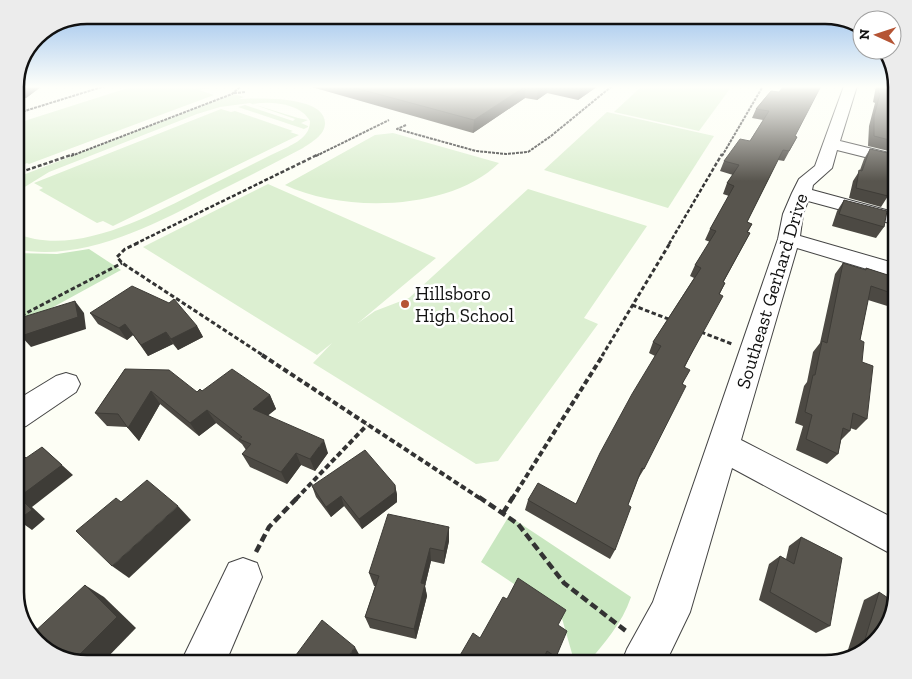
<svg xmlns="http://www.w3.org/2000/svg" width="912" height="679" font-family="'Zilla Slab',serif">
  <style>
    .green { fill: #c9e7c0 }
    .pitch { fill: #dcefd1 }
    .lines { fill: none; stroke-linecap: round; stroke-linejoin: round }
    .minor-casing { stroke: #444; stroke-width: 2 }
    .path-far4 { stroke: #333; stroke-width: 2; stroke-dasharray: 3 1; stroke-linecap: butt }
    .path-far3 { stroke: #333; stroke-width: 2.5; stroke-dasharray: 4 2; stroke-linecap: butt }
    .path-far2 { stroke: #333; stroke-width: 3; stroke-dasharray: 4.5 2.5; stroke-linecap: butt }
    .path-far1 { stroke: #333; stroke-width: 4; stroke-dasharray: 5.5 3; stroke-linecap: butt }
    .path { stroke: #333; stroke-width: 4.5; stroke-dasharray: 8 4; stroke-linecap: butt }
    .minor { fill: #fff; fill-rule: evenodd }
    .wall { fill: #4c4943 }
    .shaded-wall { fill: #3e3c37 }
    .building { fill: #58554e; stroke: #3e3c37 }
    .poi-dot { fill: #b55434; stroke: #fff; stroke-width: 2 }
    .labels { text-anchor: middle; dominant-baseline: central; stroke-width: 5; stroke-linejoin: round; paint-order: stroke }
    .street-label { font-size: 19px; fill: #111; stroke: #fff }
    .poi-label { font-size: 19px; fill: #111; stroke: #fff; text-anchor: start }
    .rim { fill: none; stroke: #111; stroke-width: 2.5 }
  </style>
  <rect width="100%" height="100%" fill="#fdfef5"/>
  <g class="green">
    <polygon points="89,249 121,270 15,328 15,253 57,254"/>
    <path d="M 509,516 L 631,597 C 622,624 604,643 587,664 L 575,664 L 561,615 L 481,562 Z"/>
  </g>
  <g class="pitch">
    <polygon points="134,86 182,86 193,89 218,86 199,90 214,95 29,164 27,163 15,169 15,124"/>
    <polygon points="642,86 732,86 699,131 614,112"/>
    <path d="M 234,94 L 244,97 L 239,99 C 257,98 325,95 325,123 C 325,135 312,142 303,148 C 273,164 242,180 211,195 C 154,225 82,263 15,249 L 15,233 C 74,258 147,217 199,191 C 229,176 258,161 288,147 C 299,141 310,135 310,121 C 300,103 270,101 252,104 L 298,118 L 308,120 L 301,123 L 308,126 L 308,127 L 304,129 L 238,107 L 245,105 L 293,121 L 295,119 L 250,103 L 220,107 L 197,114 L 49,172 L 15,193 L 15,178 Z"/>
    <polygon points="221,109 231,112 235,111 293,131 290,132 299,135 113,226 103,221 97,223 39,190 43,188 34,183"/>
    <polygon points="607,112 714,136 668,208 544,170"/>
    <path d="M 393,133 L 499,163 C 450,211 344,213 285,185 L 375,135 Z"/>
    <polygon points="268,184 436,258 358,323 375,311 409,298 528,189 647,226 584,318 598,324 498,461 476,464 313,363 332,343 317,355 143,247"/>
  </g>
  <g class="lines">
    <defs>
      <g id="minor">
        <polygon points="844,86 857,86 840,141 897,155 897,165 837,150 832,168 813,185 812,190 897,213 897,225 808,201 803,214 800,236 897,264 897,278 797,248 741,440 897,520 897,557 732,468 690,612 665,664 621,664 627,649 653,602 778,239 783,214 792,193 799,179 815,166"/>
        <polygon points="66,373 76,376 80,384 76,392 26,426 15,429 15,401 56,376"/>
        <polygon points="243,558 257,563 262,577 225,664 180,664 229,563"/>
      </g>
    </defs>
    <use href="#minor" class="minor-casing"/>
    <g class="path-far4">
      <polyline points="234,93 246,92"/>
      <polyline points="15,114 105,86"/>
      <polyline points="406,125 397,129 476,151 506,154 528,152 551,136 612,86"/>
      <polyline points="71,156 232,94 241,86"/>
      <polyline points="316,156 389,120"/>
      <polyline points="722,156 763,86"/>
    </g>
    <g class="path-far3">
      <polyline points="15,174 74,154"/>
      <polyline points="135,244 319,154"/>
      <polyline points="669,244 722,154"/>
    </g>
    <g class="path-far2">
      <polyline points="138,243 125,249 117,257 122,263 264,356"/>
      <polyline points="632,305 671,320"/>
      <polyline points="15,319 122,263"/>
      <polyline points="701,332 732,344"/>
      <polyline points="602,356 670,243"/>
    </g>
    <g class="path-far1">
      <polyline points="262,355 481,499"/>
      <polyline points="296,499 367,425"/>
      <polyline points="512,499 603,355"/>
    </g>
    <g class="path">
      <polyline points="479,497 518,524 564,583 626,631"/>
      <polyline points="503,513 513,497"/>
      <polyline points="256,552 269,527 298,497"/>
    </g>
    <use href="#minor" class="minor"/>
  </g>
  <g class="wall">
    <polygon points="15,86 42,86 26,98 15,97"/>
    <polygon points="308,86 598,86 578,100 547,93 537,100 525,98 473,133"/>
    <polygon points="876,86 897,86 897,153 868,146 869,126 875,103 873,102"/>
    <polygon points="771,91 795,136 797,137 784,161 778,160 747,222 752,224 748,232 750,233 723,283 725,283 685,367 683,384 644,469 638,479 628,505 615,550 610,559 525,510 528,500 576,504 655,356 649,353 653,342 694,278 690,276 695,265 710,242 705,240 710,229 729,196 723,194 727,183 733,175 720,171 724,161 750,141 763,120 752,118 756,109"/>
    <polygon points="870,149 897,155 897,187 890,185 888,196 881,207 849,198 853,181 860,170 864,159"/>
    <polygon points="844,200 884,227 876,238 832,226 837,211"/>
    <polygon points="843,263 865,270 866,268 897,278 897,309 868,300 860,340 867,419 856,430 850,428 850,431 841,440 838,454 827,464 796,450 803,426 795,423 804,386 807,382 813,352 820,343 835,274"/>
    <polygon points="90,313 197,326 203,337 178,350 173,344 148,356 133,335 127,340 98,324"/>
    <polygon points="125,369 197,392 202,391 270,395 276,409 268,415 328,453 315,471 301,465 287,484 250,467 242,454 246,450 242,444 216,423 199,436 160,404 139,441 127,427 107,426 95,413"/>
    <polygon points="395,485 397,495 397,502 362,529 344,506 331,517 316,497 312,486"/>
    <polygon points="449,527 449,541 444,564 431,561 425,586 427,596 416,639 370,628 365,617 375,586 374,586 369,573"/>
    <polygon points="801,537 830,626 816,633 759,600 769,564 780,556 786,559 789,546"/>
    <polygon points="879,592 882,636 857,657 845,659 864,600"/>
    <polygon points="558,625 556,657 551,664 549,664 543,659 480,638"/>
  </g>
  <g class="shaded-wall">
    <polygon points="26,86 42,86 26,98 21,89"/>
    <polygon points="526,86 525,98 473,133 474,120"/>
    <polygon points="542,86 548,86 547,93 537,100 538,88"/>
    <polygon points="584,86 598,86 578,100 580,88"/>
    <polygon points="75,301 84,313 86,329 31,347 21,336"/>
    <polygon points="125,324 133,335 127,340 119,328"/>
    <polygon points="197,326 203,337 178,350 171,339"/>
    <polygon points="166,332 173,344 148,356 141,345"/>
    <polygon points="151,391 160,404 139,441 128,428"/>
    <polygon points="270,395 276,409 260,422 253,409"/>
    <polygon points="207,410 216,423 199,436 190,423"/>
    <polygon points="324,440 328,453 315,471 310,459"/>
    <polygon points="42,447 73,475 32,507 45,519 32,530 18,520 19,497"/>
    <polygon points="296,453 301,465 287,484 281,472"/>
    <polygon points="395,485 397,495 397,502 362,529 359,519"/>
    <polygon points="341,496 344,506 331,517 326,507"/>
    <polygon points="178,506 191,520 129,578 112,566"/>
    <polygon points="449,527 449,541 444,564 444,551"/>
    <polygon points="430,548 431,561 425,586 427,596 416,639 414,629 421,583"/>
    <polygon points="85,585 104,597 136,628 101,664 87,664 74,660"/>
    <polygon points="355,647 360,656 355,664 343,664"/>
  </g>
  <g class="building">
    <polygon points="15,86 26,86 21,89 15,89"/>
    <polygon points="348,86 526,86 474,120"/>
    <polygon points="526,86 542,86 538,88"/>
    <polygon points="568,86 584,86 580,88"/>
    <polygon points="784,86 821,86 795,136 797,137 789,151 783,150 747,222 752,224 747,232 750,233 723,282 725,283 719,294 723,296 684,367 690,370 682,384 686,386 644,469 642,468 628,505 631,507 615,550 528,500 538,483 576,504 600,453 632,394 661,346 653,342 701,268 695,265 716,231 710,229 734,186 727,183 739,165 724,161 740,139 750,141 769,111 756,109 771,91 779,92"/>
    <polygon points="880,86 897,86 897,142 874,136 874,116 880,94 878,93"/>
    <polygon points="870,149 897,155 897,175 892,173 888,196 856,188 859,170 862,171"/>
    <polygon points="844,200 887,211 884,227 839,214"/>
    <polygon points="843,263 866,270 866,268 897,278 897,295 871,286 860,340 864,342 862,362 873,366 867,419 853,413 850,431 843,428 838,454 806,439 812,415 805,412 813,375 815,375 822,341 827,343"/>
    <polygon points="132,286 169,303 174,299 197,326 171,339 166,332 141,345 125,324 119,328 90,313"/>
    <polygon points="75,301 78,317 21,336 20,318"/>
    <polygon points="125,369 169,370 197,392 200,389 202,391 232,369 270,395 253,409 324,440 310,459 296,453 281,472 242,454 251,444 239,439 242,437 207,410 190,423 151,391 128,428 118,414 95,413"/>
    <polygon points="42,447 62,465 19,497 32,510 18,520 15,517 15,448 26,458"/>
    <polygon points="365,450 395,485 395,492 359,519 341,496 326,507 312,486"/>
    <polygon points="147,480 178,506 112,566 76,531 116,498 121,502"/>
    <polygon points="388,514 449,527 444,551 430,548 421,583 425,584 414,629 365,617 379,576 369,573"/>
    <polygon points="801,537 842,558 830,626 770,592 780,556 794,564"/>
    <polygon points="518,578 566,610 558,625 567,631 556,657 547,651 541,664 455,664 473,633 480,638 503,597 507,599"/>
    <polygon points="85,585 117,617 74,660 43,649 31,635"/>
    <polygon points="879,592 894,602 882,636 861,653"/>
    <polygon points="322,620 355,647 343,664 282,664 289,655 293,659"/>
  </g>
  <linearGradient id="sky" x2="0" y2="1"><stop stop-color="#97bfec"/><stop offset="0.48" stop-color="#fefffa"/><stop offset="1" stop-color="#fefffa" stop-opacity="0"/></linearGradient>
  <rect width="912" height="181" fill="url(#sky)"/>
  <circle class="poi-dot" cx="405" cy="304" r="5"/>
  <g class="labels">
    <g class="street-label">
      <text transform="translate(772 291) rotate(-73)">Southeast Gerhard Drive</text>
    </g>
    <g class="poi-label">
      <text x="415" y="293">Hillsboro<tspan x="415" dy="22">High School</tspan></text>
    </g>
  </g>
  <path d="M0 0H912V679H0ZM87 24H825A63 63 0 0 1 888 87V592A63 63 0 0 1 825 655H87A63 63 0 0 1 24 592V87A63 63 0 0 1 87 24Z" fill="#ececec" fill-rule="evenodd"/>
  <path class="rim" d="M87 24H825A63 63 0 0 1 888 87V592A63 63 0 0 1 825 655H87A63 63 0 0 1 24 592V87A63 63 0 0 1 87 24Z"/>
  <g transform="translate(877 35) rotate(273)"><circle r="24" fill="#ffffff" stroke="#a0a0a0"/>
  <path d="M0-4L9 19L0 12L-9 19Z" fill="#b55434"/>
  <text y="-8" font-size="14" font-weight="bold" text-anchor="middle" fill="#111111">N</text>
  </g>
</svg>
